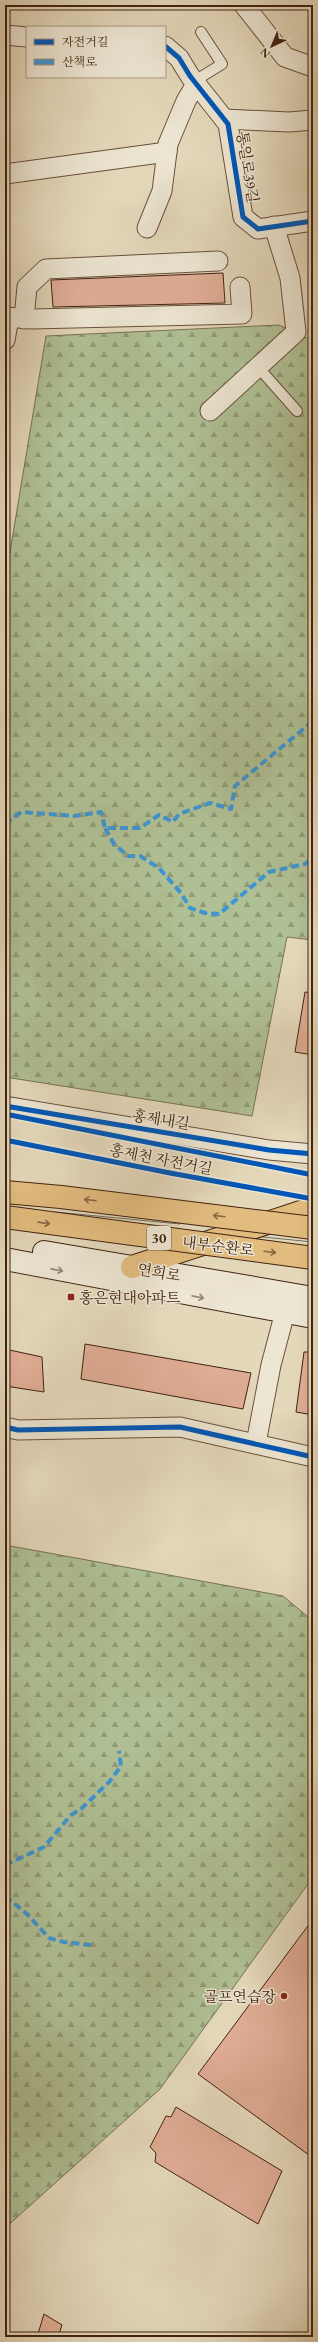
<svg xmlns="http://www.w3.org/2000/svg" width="318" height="2342" font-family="'EB Garamond','Noto Serif KR',serif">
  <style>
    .forest { fill: url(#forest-firs); stroke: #787152 }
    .pier { fill: #e4d8bb }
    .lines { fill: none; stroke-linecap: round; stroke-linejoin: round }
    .shore { stroke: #6b6e62; stroke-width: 1 }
    .building { fill: #dfad95; stroke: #412210 }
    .lane-casing { stroke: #6a503b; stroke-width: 12 }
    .street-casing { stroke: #6a503b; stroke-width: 21 }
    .secondary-casing { stroke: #412210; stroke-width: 24 }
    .highway-casing { stroke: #412210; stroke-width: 24 }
    .lane { stroke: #ede6d3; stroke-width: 10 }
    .street { stroke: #ede6d3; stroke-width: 19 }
    .secondary { stroke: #ede6d3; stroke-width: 22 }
    .highway { stroke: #e2bc7e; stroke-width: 22 }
    .highway-bridge-casing { stroke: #412210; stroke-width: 24; stroke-linecap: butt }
    .highway-bridge { stroke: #e2bc7e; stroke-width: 22 }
    .quiet { stroke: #3f95d3; stroke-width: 4; stroke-dasharray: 8 4; stroke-linecap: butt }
    .cycleway-casing { stroke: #ede6d3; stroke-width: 8 }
    .cycleway { stroke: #0057b8; stroke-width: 5 }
    .oneway { stroke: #896742 }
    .oneway2 { stroke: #978472 }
    .poi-dot { fill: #8f2418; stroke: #ede6d3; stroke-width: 1.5 }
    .labels { text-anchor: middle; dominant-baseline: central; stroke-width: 3; stroke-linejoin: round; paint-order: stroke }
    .shield { fill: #ede6d3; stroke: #755d4a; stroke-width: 1 }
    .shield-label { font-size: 14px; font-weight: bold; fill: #412210 }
    .street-label { font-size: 15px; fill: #412210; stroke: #ede6d3 }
    .poi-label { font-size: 15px; fill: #412210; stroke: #ede6d3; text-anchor: start }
  </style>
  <defs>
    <pattern id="forest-firs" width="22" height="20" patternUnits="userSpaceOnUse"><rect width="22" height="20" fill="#afc094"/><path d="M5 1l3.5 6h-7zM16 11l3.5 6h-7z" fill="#909c77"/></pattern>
  </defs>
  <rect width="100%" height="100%" fill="#e4d8bb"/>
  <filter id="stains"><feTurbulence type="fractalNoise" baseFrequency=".005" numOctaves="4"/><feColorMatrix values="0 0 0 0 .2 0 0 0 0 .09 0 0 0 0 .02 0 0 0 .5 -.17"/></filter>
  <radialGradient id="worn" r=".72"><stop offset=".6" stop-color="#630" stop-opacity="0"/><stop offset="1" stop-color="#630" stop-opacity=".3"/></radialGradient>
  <g class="forest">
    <polygon points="279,325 313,341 313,940 287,937 252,1116 5,1077 5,582 46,336"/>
    <polygon points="5,1545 283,1596 313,1621 313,1877 160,2089 5,2228"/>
  </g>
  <polygon class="pier" points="5,1183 313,1220 313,1248 5,1218"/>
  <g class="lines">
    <g class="shore">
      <polyline points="55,1212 180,1224"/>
      <polyline points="263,1237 313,1242"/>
    </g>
  </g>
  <g class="building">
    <polygon points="223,273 225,303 53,307 51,280"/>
    <polygon points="305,992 313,993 313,1055 295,1052"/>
    <polygon points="85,1344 251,1373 243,1409 81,1379"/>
    <polygon points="5,1349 42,1357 44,1392 5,1386"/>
    <polygon points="304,1352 313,1352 313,1415 296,1412"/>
    <polygon points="313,1919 313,2158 198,2074"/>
    <polygon points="176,2107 282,2171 258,2224 155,2162 156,2153 150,2147 166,2116 171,2117"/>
    <polygon points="44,2314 62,2325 58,2337 37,2337"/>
  </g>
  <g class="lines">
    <defs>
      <g id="lane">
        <polyline points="196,84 201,77 222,64 201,32"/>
        <polyline points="258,367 297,411"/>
      </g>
      <g id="street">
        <polyline points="244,5 285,57 313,67"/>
        <polyline points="5,35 27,37"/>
        <polyline points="165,46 179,58 190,76 228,124 243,217 258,229 313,221"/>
        <polyline points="224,119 289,122 313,120"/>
        <polyline points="5,174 167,152"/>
        <polyline points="147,228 162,191 168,144 186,101 196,84"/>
        <polyline points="5,317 32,319 242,314 240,287"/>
        <polyline points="24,319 27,287 46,269 218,261"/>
        <polyline points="5,340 9,318"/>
        <polyline points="210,411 296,332 290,278 274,226"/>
        <polyline points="5,1106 269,1150 313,1154"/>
        <polyline points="5,1427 18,1430 180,1427 313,1457"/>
        <polyline points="256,1443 271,1365 289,1297"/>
      </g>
      <g id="secondary">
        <polyline points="44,1252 313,1298"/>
        <polyline points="5,1259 313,1317"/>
      </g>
      <polyline id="highway" points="132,1267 307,1210 313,1210"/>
    </defs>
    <use href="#lane" class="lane-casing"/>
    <use href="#street" class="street-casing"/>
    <use href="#secondary" class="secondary-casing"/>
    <use href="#highway" class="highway-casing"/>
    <use href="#lane" class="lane"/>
    <use href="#street" class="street"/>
    <use href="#secondary" class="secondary"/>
    <use href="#highway" class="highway"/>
    <defs>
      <g id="highway-bridge">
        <polyline points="5,1192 61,1197 313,1228"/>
        <polyline points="5,1217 313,1258"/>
      </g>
    </defs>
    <use href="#highway-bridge" class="highway-bridge-casing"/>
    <use href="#highway-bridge" class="highway-bridge"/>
    <g class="quiet">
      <polyline points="5,824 21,812 74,816 101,812 105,828 140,828 159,815 173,822 179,814 210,803 231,809 235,786 313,721"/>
      <polyline points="105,828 114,844 128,856 140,856 159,868 181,893 190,908 205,913 219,914 269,872 305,864 313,858"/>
      <polyline points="5,1865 44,1847 71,1815 81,1809 110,1781 121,1766 119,1751"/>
      <polyline points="5,1896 27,1914 49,1938 64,1942 91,1945"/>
    </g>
    <defs>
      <g id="cycleway">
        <polyline points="165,46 179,58 190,76 228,124 243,217 258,229 313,221"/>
        <polyline points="5,1106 269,1150 313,1154"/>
        <polyline points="5,1114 313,1175"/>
        <polyline points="5,1140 170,1173 313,1199"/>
        <polyline points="5,1427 18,1430 180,1427 313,1457"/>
      </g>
    </defs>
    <use href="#cycleway" class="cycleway-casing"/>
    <use href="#cycleway" class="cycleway"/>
  </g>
  <defs><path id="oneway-shaft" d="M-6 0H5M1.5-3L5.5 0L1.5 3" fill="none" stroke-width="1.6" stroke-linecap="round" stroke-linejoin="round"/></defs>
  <g class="oneway">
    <use href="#oneway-shaft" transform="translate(90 1200) rotate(-173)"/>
    <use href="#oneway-shaft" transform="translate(219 1216) rotate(-173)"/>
    <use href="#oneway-shaft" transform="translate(44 1223) rotate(8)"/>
    <use href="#oneway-shaft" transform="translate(270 1252) rotate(7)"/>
  </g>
  <g class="oneway2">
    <use href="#oneway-shaft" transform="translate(57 1270) rotate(11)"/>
    <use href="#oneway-shaft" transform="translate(198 1297) rotate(11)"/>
  </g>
  <g class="poi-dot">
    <rect x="67" y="1293" width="8" height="8" rx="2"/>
    <circle cx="284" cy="1996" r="4"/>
  </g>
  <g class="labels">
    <rect class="shield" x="147" y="1226" width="24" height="24" rx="3"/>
    <g class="shield-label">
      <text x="159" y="1238">30</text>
    </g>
    <g class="street-label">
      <text transform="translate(248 167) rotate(81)">통일로39길</text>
      <text transform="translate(161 1119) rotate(9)">홍제내길</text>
      <text transform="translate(161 1159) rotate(11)">홍제천 자전거길</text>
      <text transform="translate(218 1246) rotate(7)">내부순환로</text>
      <text transform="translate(159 1272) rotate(10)">연희로</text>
    </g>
    <g class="poi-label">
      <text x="79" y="1297">홍은현대아파트</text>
      <text x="276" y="1996" text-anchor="end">골프연습장</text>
    </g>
  </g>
  <rect width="318" height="2342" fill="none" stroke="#e4d8bb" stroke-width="20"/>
  <rect x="6" y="6" width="306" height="2330" fill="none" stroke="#412210" stroke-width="2"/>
  <rect x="10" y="10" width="298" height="2322" fill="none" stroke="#412210"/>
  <rect x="26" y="26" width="140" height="52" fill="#ede6d3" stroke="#a89885"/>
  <rect x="34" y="39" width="20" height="6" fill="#0057b8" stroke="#a89885"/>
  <text x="62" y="46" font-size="12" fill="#412210">자전거길</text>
  <rect x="34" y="59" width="20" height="6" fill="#3f95d3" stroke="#a89885"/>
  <text x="62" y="66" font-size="12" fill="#412210">산책로</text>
  <g transform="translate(272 46) rotate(224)" stroke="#ede6d3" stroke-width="3" paint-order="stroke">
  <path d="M0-3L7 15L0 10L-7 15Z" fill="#412210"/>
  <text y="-6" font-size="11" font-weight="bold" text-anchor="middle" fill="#412210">N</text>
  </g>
  <rect width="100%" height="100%" filter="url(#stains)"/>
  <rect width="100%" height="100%" fill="url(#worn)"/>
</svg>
